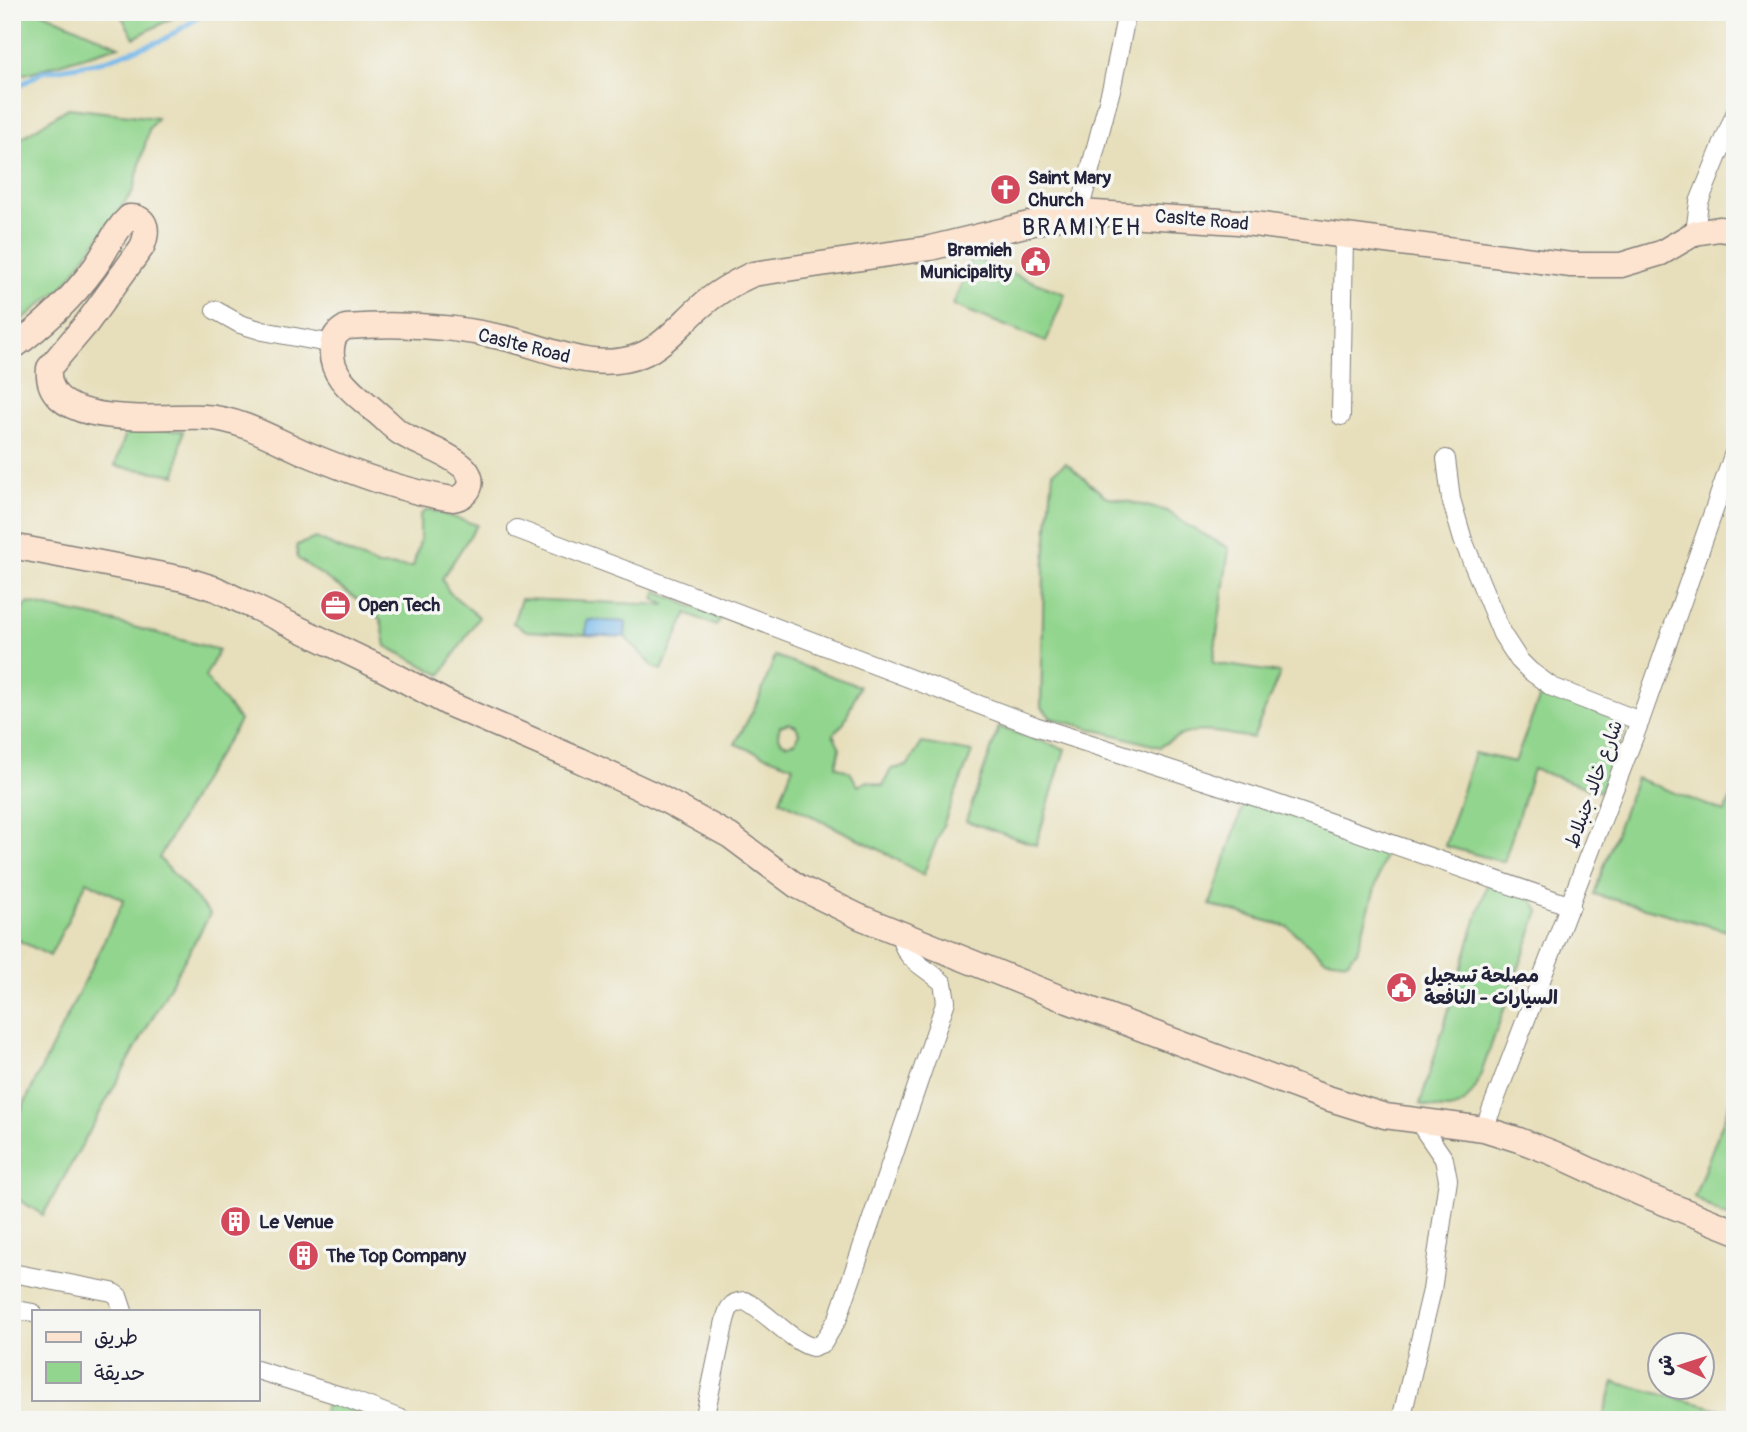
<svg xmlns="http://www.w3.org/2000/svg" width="1747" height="1432" font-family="Pangolin,'Playpen Sans Arabic',sans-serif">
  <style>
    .green { fill: #92d58e; stroke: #5a7c64; stroke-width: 2; fill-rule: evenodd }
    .water { fill: #75b8eb; stroke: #4c6d93; stroke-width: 2 }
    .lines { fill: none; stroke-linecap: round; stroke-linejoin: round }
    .stream { stroke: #75b8eb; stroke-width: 5 }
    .street-casing { stroke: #84807b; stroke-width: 20 }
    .secondary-casing { stroke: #84807b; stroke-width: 27 }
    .street { stroke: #fff; stroke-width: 18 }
    .secondary { stroke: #fde4d0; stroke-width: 24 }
    .labels { text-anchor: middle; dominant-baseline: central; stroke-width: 7; stroke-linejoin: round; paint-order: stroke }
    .poi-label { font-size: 19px; font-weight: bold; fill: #22223b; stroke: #f6f6f2; text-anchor: start }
    .street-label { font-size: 19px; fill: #22223b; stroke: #f6f6f2 }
    .quarter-label { font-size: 23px; letter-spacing: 2px; fill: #22223b; stroke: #f6f6f2 }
  </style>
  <rect width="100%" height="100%" fill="#f6f6f2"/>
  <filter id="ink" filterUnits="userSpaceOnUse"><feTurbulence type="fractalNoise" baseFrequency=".0143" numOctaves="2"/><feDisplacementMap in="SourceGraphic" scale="14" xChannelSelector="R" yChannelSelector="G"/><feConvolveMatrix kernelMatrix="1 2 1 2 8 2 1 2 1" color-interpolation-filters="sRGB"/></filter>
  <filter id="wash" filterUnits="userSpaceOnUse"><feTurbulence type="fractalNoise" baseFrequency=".00686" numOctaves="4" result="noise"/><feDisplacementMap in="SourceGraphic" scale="28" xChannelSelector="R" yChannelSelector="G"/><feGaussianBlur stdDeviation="1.57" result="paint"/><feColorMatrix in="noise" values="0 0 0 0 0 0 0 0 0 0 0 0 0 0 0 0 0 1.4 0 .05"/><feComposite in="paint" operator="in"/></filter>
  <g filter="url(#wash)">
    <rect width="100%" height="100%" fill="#e7dfbb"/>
    <g class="green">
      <polygon points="12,12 42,12 119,46 25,74 12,74"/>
      <polygon points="119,12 184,12 134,38"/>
      <polygon points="68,108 157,118 149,129 133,191 63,287 12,328 12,144"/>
      <polygon points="972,258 1065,294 1046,342 953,305"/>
      <polygon points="128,427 183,431 176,475 115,466"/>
      <path d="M 1066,463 L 1105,496 L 1167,511 L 1190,527 L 1229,548 L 1213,663 L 1280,673 L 1253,738 C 1216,733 1193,722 1160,747 L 1051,718 L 1041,706 L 1044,570 L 1053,472 Z"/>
      <polygon points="428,509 477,525 442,579 449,592 479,617 441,675 386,646 381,620 361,602 297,558 297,545 316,538 378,566 413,567 420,541 420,515"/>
      <polygon points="657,591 720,619 716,626 687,613 662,670 655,668 625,637 626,622 587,620 586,635 527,631 513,623 521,599 666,605 654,599"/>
      <polygon points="28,603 100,618 219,650 205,677 240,721 204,777 159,858 210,914 43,1215 12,1195 12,1129 124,900 87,881 50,956 12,937 12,622"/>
      <path d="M 775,656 L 859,686 L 844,723 L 833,734 L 840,748 L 836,766 L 850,772 L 858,786 L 868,781 L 883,786 L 891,769 L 907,766 L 922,743 L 972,752 L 923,875 L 880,850 L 780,800 L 793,766 L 735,744 L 759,699 ZM 789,723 L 796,726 L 799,733 L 795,742 L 787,744 L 781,741 L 778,734 L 780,726 Z"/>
      <polygon points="1542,691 1628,723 1600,792 1533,769 1504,862 1445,846 1474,753 1515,762"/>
      <polygon points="999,727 1065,749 1036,845 966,821"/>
      <polygon points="1636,778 1725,812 1735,790 1735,933 1594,894"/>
      <polygon points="1245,800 1386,850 1357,951 1347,962 1325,959 1288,927 1210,905"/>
      <path d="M 1488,881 L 1530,896 L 1539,911 L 1477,1085 C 1462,1112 1449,1113 1420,1104 Z"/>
      <polygon points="1735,1090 1735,1218 1721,1214 1694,1197"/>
      <polygon points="1614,1382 1735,1413 1735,1420 1602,1420"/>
      <polygon points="328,1400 374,1420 321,1420"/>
    </g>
    <polygon class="water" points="587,620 626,622 625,637 586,635"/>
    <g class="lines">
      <polyline class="stream" points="12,90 42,72 100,62 163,40 207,12"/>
    </g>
  </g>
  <g filter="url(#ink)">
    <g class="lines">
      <defs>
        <g id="street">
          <polyline points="1079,212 1112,86 1127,12"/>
          <polyline points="1695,233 1699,202 1735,114"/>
          <polyline points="215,310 240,324 263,331 333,344"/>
          <polyline points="1341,416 1344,237"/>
          <polyline points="1446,459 1451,499 1463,540 1502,634 1519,660 1530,671 1552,687 1640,721"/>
          <polyline points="517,529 1035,726 1265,800 1571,906"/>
          <polyline points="1484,1129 1640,721 1735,450"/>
          <polyline points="12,1273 112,1292 118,1296 123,1311"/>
          <polyline points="12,1309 33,1313"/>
          <polyline points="257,1370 341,1396 403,1420"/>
          <path d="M 704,1420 L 724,1325 C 727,1312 729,1301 745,1301 C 766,1311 794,1344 813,1347 L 823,1343 L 838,1318 L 946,1001 L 943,983 C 927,967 902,960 901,934"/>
          <polyline points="1401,1420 1432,1290 1448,1180 1444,1159 1418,1121"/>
        </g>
        <g id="secondary">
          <path d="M 12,348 C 43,326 73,297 95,267 C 107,250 114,231 129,217 C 149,216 148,233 142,247 L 87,323 L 49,368 C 43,433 168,414 205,417 C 241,419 273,439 305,453 C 353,473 402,491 453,499 C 472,496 477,477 461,465 C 443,450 419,445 399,432 C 391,426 383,417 375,411 C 356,394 329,377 332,348 C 333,337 336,333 346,327 C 399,323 453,326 505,338 C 549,348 595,374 641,355 C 663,346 681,324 699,308 C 715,293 733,283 753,274 L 930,248 L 1079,212 L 1238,222 L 1571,265 L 1621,265 L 1661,253 L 1695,233 L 1719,229 L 1735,231"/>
          <polyline points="12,546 184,579 216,589 383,669 451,705 579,760 659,797 730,836 797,886 860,917 1068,1001 1321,1096 1385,1116 1484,1129 1519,1140 1553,1153 1642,1194 1735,1231"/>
        </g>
      </defs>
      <use href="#street" class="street-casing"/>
      <use href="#secondary" class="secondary-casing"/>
      <use href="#street" class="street"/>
      <use href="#secondary" class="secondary"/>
    </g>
  </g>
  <defs>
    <symbol id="church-disc" viewBox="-11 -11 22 22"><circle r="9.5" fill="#d1495b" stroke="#f6f6f2"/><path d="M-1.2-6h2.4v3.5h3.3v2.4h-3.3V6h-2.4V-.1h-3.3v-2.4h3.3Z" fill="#fff"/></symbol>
    <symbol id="civic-disc" viewBox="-11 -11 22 22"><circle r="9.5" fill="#d1495b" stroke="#f6f6f2"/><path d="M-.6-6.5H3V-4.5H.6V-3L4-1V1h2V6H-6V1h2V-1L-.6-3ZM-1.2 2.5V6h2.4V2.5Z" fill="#fff"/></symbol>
    <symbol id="office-disc" viewBox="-11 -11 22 22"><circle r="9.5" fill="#d1495b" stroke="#f6f6f2"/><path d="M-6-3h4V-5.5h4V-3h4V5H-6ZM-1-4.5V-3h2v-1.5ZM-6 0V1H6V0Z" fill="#fff"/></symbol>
    <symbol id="building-disc" viewBox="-11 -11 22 22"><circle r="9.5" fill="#d1495b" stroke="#f6f6f2"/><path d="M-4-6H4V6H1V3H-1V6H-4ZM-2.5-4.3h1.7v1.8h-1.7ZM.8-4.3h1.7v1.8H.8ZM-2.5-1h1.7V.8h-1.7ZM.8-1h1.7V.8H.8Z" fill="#fff"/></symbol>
  </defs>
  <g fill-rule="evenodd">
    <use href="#church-disc" x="988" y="172" width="35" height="35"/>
    <use href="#civic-disc" x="1018" y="244" width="35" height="35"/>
    <use href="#office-disc" x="318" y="588" width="35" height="35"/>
    <use href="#civic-disc" x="1384" y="970" width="35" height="35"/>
    <use href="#building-disc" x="218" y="1204" width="35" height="35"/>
    <use href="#building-disc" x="286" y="1238" width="35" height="35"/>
  </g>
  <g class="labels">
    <g class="poi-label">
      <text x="1028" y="178">Saint Mary<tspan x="1028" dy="22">Church</tspan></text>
      <text x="1012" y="250" text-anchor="end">Bramieh<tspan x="1012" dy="22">Municipality</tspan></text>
      <text x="358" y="605">Open Tech</text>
      <text x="1424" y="976">مصلحة تسجيل<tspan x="1424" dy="22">السيارات - النافعة</tspan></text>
      <text x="259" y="1222">Le Venue</text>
      <text x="326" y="1256">The Top Company</text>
    </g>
    <g class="street-label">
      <text transform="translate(1202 220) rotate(5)">Caslte Road</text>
      <text transform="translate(524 346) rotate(14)">Caslte Road</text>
      <text transform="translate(1594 784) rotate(-70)">شارع خالد جنبلاط</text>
    </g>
    <g class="quarter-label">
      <text x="1082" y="227">BRAMIYEH</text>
    </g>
  </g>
  <rect width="1747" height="1432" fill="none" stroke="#f6f6f2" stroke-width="42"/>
  <rect x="32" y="1310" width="228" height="91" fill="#f6f6f2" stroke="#a1a1a9" stroke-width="2"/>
  <rect x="46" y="1332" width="35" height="10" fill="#fde4d0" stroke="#a1a1a9" stroke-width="2"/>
  <text x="94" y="1344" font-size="21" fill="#22223b">طريق</text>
  <rect x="46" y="1362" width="35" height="21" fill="#92d58e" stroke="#a1a1a9" stroke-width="2"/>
  <text x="94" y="1380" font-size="21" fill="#22223b">حديقة</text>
  <g transform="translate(1681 1366) rotate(273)"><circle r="33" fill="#f6f6f2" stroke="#a1a1a9" stroke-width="2"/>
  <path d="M0-5L12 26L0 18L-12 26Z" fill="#d1495b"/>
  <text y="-10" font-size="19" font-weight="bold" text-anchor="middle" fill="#22223b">ش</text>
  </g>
</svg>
